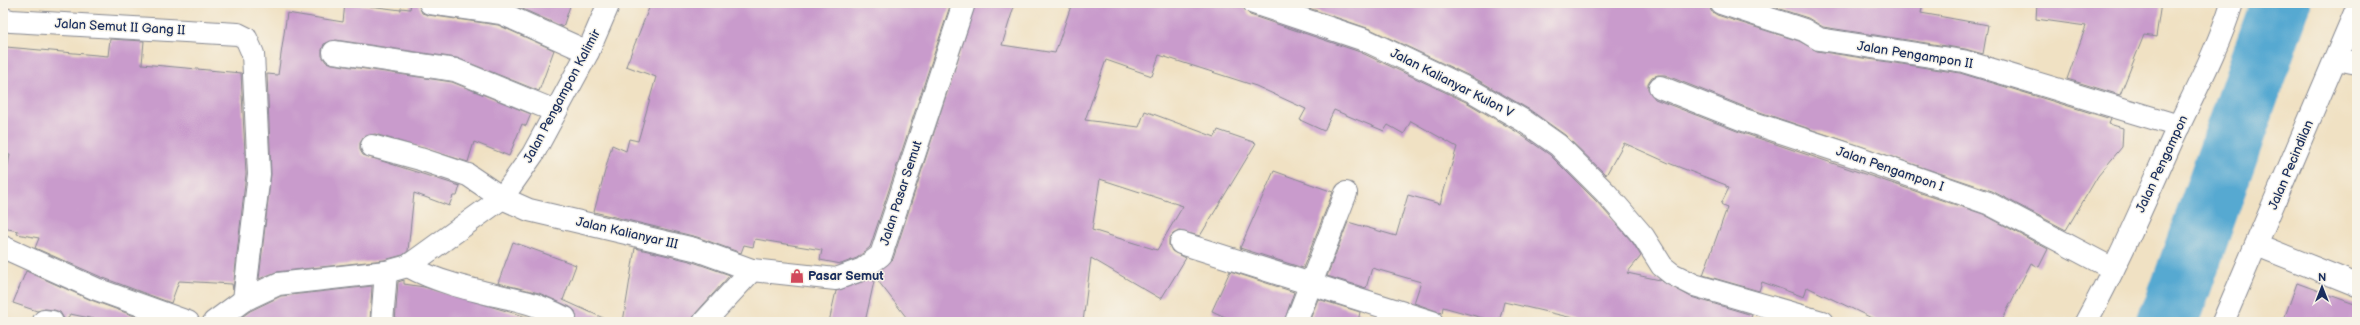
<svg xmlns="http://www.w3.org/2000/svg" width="2360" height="325" font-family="'Balsamiq Sans',sans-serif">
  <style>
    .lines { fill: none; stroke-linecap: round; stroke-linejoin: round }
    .river { stroke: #56a9d1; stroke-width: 60 }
    .building { fill: #c99bcc; fill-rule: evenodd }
    .minor-casing { stroke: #868890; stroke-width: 24 }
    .major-casing { stroke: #868890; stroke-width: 24 }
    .minor { stroke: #fff; stroke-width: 22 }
    .major { stroke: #fff; stroke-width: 22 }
    .labels { text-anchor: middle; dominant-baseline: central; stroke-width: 3; stroke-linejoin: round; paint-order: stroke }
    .street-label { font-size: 13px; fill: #1b2f5e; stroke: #f7f3e8 }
    .poi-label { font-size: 13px; font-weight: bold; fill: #1b2f5e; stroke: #f7f3e8; text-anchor: start }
  </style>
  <rect width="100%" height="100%" fill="#f7f3e8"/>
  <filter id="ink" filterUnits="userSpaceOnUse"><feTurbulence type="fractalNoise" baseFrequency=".025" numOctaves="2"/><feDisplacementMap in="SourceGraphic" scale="8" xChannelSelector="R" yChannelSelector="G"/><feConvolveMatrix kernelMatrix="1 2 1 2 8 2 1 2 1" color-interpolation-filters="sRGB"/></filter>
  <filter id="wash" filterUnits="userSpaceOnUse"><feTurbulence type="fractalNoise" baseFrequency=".012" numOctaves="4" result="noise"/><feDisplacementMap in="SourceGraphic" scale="16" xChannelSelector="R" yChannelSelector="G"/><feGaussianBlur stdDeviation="0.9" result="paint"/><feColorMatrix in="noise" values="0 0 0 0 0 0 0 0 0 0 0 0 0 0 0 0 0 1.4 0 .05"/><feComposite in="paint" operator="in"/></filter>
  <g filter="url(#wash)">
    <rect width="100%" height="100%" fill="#f0e1c3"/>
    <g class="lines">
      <polyline class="river" points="2167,322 2174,307 2281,3"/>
    </g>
    <g id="blocks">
      <g class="building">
        <polygon points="345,3 401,10 401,8 410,9 411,3 418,3 422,13 428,15 498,25 554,50 539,91 457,58 336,40 324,44 322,50 322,56 326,62 332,64 452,82 531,114 526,126 522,124 509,156 474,142 468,162 375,134 364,137 360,143 360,150 363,155 460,186 457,196 453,196 449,206 414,193 408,251 403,255 384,260 276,272 259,279 271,174 267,74 278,75 287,13 343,22"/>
        <polygon points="509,3 571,3 563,27"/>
        <polygon points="651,3 951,3 870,247 857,258 841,264 820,260 822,250 755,239 753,247 744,245 741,253 697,237 594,212 612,145 626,151 629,139 638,141 656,77 626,66"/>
        <path d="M 976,3 L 1015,3 L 1002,45 L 1055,53 L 1072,3 L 1233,3 L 1242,6 L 1250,15 L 1360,52 L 1466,102 L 1517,132 L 1550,155 L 1597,202 L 1633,243 L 1641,256 L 1627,273 L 1660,280 L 1691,297 L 1752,315 L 1749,322 L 1590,322 L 1504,302 L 1499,322 L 1497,322 L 1443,307 L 1442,313 L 1414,303 L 1421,282 L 1372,268 L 1366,288 L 1327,276 L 1348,222 L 1396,236 L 1408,195 L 1440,204 L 1457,147 L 1411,121 L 1404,134 L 1388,125 L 1384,131 L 1334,110 L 1324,131 L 1300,120 L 1306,109 L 1256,86 L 1159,55 L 1152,76 L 1106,60 L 1085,120 L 1139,127 L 1145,111 L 1215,137 L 1218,130 L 1256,143 L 1200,236 L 1179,231 L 1173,234 L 1169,239 L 1169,245 L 1172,251 L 1186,258 L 1161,299 L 1091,258 L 1083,322 L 910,322 L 875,277 L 865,322 L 829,322 L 836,291 L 870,279 L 893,259 ZM 1100,179 L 1183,206 L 1157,250 L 1092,230 Z"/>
        <polygon points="1294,3 1709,3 1711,11 1717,15 1799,41 1817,51 1960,73 2111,119 2109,124 2123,128 2122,147 2098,176 2066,230 1992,191 1745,107 1665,75 1658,75 1652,77 1648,83 1648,89 1655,99 1737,131 1983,214 2048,249 2039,267 2031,263 2001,322 1880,322 1807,287 1804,297 1762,282 1759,291 1703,275 1727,208 1721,204 1729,188 1726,187 1726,185 1671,164 1624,143 1606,175 1565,135 1530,110 1478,80 1370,29"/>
        <polygon points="1923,3 1921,13 1988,25 1983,54 1965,49 1823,27 1808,18 1764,4"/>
        <polygon points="2037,3 2161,3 2156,37 2144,35 2120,95 2067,79 2086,26 2036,19"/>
        <polygon points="110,39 144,41 142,64 241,73 246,174 233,290 232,284 179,281 171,303 101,277 35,248 39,238 17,234 18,231 3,228 3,189 10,155 3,154 3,73 6,47 108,56"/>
        <polygon points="1274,171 1333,192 1303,268 1240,248"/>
        <polygon points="513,242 576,265 563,300 612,322 577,322 575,311 570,307 539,293 498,283"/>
        <polygon points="635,248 690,261 730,275 695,314 692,322 623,322"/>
        <polygon points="26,271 91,300 151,322 109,322 70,314 66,322 60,312 54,310 45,309 37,311 13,303"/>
        <polygon points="1230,271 1294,292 1284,322 1236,322 1212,311"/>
        <polygon points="404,280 404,284 424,287 544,322 395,322 398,282"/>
        <polygon points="2297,283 2357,305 2357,322 2283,322"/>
        <polygon points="372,286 370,322 235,322 250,311 281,296"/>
        <polygon points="1318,299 1360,312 1358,322 1309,322"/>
      </g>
    </g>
  </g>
  <g filter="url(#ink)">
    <use href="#blocks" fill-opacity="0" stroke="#868890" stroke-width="1"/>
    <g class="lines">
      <defs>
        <g id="minor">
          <polyline points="430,3 501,13 588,52"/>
          <polyline points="1254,3 1365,40 1472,91 1524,121 1558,145 1606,193 1643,236 1662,266 1672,274 1694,285 1822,322"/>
          <polyline points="1721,3 1804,30 1819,39 1963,61 2179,126"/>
          <polyline points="3,19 11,21 238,34 246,38 253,54 259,174 244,300"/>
          <polyline points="334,52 455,70 555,111"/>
          <polyline points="2337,59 2357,63"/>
          <polyline points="1660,87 1741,119 1854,156 1988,203 2113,269"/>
          <polyline points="372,146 420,159 468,175 502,198 529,210 694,249 752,270 836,279 863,269 881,255 964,3"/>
          <polyline points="1181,243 1432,322"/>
          <polyline points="2257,245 2357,285"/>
          <polyline points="3,247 96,289 188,322"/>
          <path d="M 408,266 C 444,286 485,292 525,302 C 538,305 552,312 565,318"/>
          <polyline points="44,321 52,322"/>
          <polyline points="214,322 244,300 278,284 386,272 408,266 502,198 533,154 588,52 609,3"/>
          <polyline points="382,322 386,272"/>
          <polyline points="704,322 752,270"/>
          <polyline points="1296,322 1346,193"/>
        </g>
        <g id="major">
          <path d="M 2086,322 C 2119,262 2146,198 2174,136 C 2194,93 2218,49 2232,3"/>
          <polyline points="2223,322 2357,8"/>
        </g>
      </defs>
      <use href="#minor" class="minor-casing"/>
      <use href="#major" class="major-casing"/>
      <use href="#minor" class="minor"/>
      <use href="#major" class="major"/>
    </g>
  </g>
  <defs>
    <symbol id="shop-bare" viewBox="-9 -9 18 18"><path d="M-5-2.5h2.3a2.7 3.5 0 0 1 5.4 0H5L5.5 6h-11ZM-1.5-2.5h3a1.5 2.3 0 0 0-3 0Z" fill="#d1495b" stroke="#f7f3e8" stroke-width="2.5" paint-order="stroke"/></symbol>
  </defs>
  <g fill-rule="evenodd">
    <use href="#shop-bare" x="787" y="266" width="20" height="20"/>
  </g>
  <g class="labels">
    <g class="street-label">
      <text transform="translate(120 27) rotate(3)">Jalan Semut II Gang II</text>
      <text transform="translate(1915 55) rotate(9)">Jalan Pengampon II</text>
      <text transform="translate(1452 83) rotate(27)">Jalan Kalianyar Kulon V</text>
      <text transform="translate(562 96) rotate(-62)">Jalan Pengampon Kalimir</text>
      <text transform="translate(2162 164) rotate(-65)">Jalan Pengampon</text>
      <text transform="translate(2291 165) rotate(-67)">Jalan Pecindilan</text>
      <text transform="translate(1890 169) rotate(19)">Jalan Pengampon I</text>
      <text transform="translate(901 193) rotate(-72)">Jalan Pasar Semut</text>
      <text transform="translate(627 233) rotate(13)">Jalan Kalianyar III</text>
    </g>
    <g class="poi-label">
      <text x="808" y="276">Pasar Semut</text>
    </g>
  </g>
  <rect width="2360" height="325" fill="none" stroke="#f7f3e8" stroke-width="16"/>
  <g transform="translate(2322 287)" stroke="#f7f3e8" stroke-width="3" paint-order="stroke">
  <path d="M0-3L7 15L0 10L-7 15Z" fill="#1b2f5e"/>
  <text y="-6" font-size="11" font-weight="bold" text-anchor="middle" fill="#1b2f5e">N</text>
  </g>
</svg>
